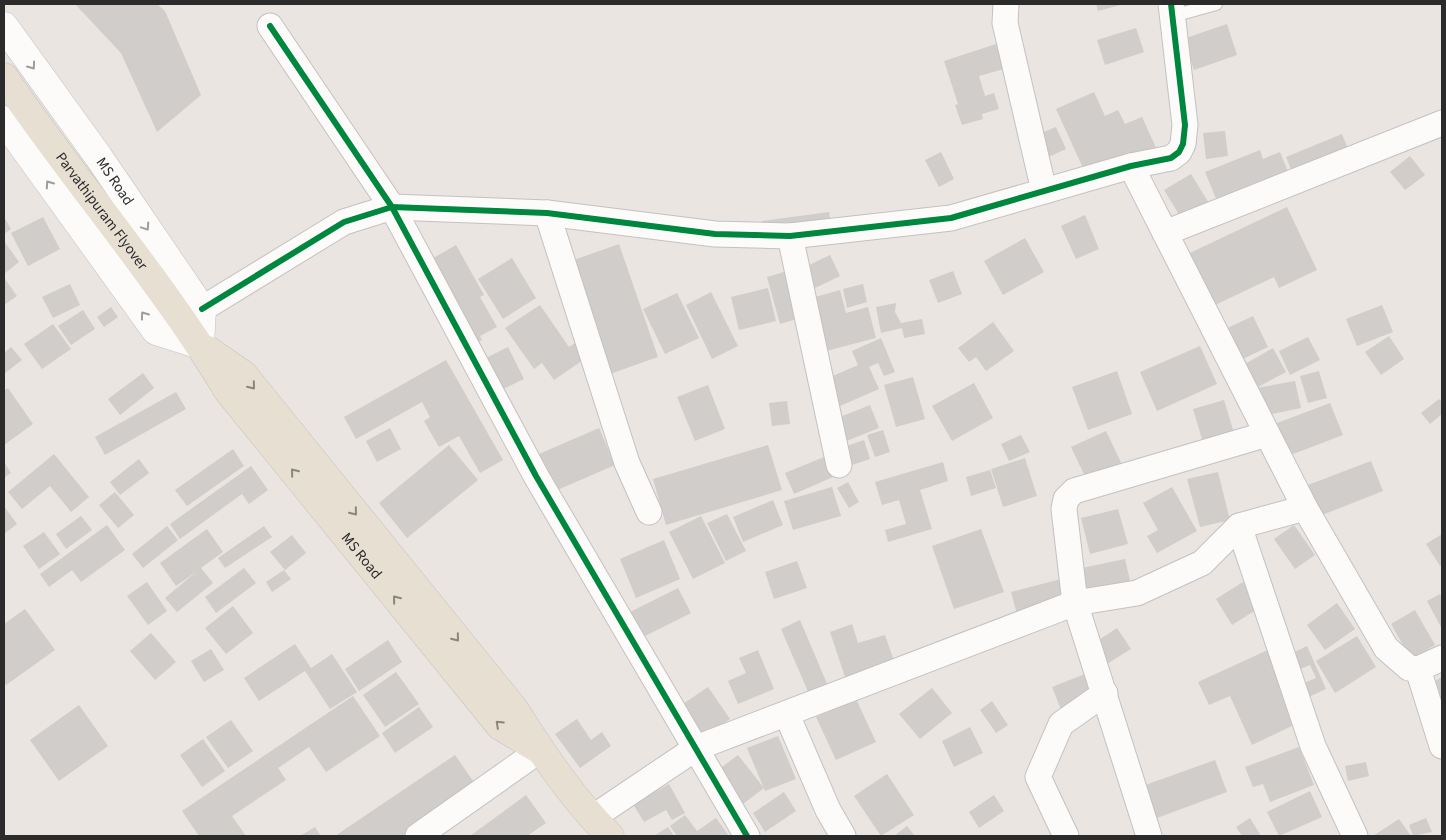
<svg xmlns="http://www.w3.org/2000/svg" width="1446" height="840" font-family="'Source Sans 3',sans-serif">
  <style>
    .building { fill: #d0cdca }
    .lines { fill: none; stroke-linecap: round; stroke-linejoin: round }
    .service-casing { stroke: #c3c1c2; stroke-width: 14 }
    .minor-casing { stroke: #c3c1c2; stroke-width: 27 }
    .tertiary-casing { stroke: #c3c1c2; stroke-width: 29 }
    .trunk-casing { stroke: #c5c3c1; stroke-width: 29 }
    .service { stroke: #fcfbfa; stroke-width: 12 }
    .minor { stroke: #fcfbfa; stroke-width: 25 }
    .tertiary { stroke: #fcfbfa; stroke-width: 28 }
    .trunk { stroke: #e8dfd3; stroke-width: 28 }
    .cycleway-casing { stroke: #fff; stroke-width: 9 }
    .cycleway { stroke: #00873e; stroke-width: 6 }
    .oneway { stroke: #9e9d9d }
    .oneway2 { stroke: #8a857f }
    .labels { text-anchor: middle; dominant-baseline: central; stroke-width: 4.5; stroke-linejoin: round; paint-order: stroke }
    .street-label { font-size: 15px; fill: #2b2b2b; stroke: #fff }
  </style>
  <rect width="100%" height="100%" fill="#eae5e0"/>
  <g class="building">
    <polygon points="75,4 157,4 165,11 201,95 157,132 121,53"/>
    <polygon points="1096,4 1124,4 1098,11"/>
    <polygon points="1227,24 1237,55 1194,70 1183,39"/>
    <polygon points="1136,28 1144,52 1105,65 1097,40"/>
    <polygon points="996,44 1004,69 979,76 985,96 994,93 999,109 982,114 983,119 962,125 955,105 958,104 944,61"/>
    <polygon points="1094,92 1105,116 1118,110 1125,124 1142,117 1157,150 1089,181 1056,109"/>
    <polygon points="1056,127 1066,149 1044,159 1034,136"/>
    <polygon points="1225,131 1228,156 1206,159 1203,133"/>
    <polygon points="1342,134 1356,169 1300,191 1286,157"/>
    <polygon points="1260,150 1263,159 1280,152 1293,184 1222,213 1205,172"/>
    <polygon points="941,152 954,179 939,187 925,160"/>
    <polygon points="1410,156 1425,175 1405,190 1390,172"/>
    <polygon points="1191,174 1210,205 1183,221 1164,190"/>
    <polygon points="1287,207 1317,270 1279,288 1274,277 1215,305 1190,253"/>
    <polygon points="829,212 832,232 765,241 762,221"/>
    <polygon points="1085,215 1099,249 1076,259 1061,226"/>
    <polygon points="4,217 11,229 4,234"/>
    <polygon points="43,217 60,249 28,266 11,233"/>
    <polygon points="1025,238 1044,272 1003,295 984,261"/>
    <polygon points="4,241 19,262 4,274"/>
    <polygon points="619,244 658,357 610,374 571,261"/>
    <polygon points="456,245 484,295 480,297 497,327 480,336 482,340 463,351 416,268"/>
    <polygon points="830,255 840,276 813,289 803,268"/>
    <polygon points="512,258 536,298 503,319 478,279"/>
    <polygon points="953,271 962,294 938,303 929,280"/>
    <polygon points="784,272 797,319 780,324 767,277"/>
    <polygon points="5,279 17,296 4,305 4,280"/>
    <polygon points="70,284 80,305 53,318 42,297"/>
    <polygon points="863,284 867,302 847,308 843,289"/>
    <polygon points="768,288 776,321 739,330 731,297"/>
    <polygon points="840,290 846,313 868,307 876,338 822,352 808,299"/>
    <polygon points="711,292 738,346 712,359 686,305"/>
    <polygon points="677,293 699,338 665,354 643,309"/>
    <polygon points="896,303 895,312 901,323 922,319 925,334 904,338 902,328 881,333 876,307"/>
    <polygon points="540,305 569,347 575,343 586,358 554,380 542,363 534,369 505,328"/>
    <polygon points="1382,305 1393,332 1357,346 1346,319"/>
    <polygon points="111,307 118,317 104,327 97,317"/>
    <polygon points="83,310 95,329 71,345 58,326"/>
    <polygon points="1253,316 1268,347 1232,364 1217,333"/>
    <polygon points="993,322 1014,351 986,371 976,357 969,362 958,348"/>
    <polygon points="53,324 71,349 42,369 24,344"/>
    <polygon points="1389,336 1404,359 1381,375 1365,352"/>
    <polygon points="1308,337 1320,360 1290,375 1279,351"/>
    <polygon points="881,338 895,372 884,376 878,363 869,367 879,389 840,406 828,378 858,365 852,351"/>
    <polygon points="1200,346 1217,384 1157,411 1140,372"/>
    <polygon points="11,347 22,360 4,374 4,353"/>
    <polygon points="508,347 524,379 493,394 478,362"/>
    <polygon points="1273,348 1286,372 1258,387 1245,364"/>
    <polygon points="446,360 503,460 480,473 459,436 439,447 424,421 430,417 422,402 356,439 344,417"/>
    <polygon points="1117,371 1132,414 1088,430 1072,387"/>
    <polygon points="1319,371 1327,398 1308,403 1300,376"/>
    <polygon points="143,373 154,388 120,415 108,399"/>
    <polygon points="913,377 925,419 896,427 884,385"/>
    <polygon points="1295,381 1301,408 1263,416 1257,388"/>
    <polygon points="974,383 993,418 952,441 932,406"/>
    <polygon points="708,385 725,429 695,441 677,397"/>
    <polygon points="8,388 33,424 4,445 4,391"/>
    <polygon points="176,392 186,409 105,455 95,437"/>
    <polygon points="1439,399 1442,402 1442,414 1430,424 1421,413"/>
    <polygon points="1224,400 1238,446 1207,456 1193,409"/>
    <polygon points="787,401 790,424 772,426 769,403"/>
    <polygon points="1330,403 1343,435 1280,459 1267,427"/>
    <polygon points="870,405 879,428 844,442 835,419"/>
    <polygon points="390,428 401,449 377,462 366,441"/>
    <polygon points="599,428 615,465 555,491 539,454"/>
    <polygon points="883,430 890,452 875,457 867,435"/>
    <polygon points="1106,431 1126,473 1091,489 1071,447"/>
    <polygon points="1021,435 1030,452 1009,461 1001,444"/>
    <polygon points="864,440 870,459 849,466 844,447"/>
    <polygon points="449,445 478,480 407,538 379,503"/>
    <polygon points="768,445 782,490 666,525 653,479"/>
    <polygon points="233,449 244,466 187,506 175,490"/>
    <polygon points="54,454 89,497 71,512 50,486 22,509 8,492"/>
    <polygon points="824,457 833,477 794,494 785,473"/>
    <polygon points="1025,458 1037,496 1003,507 991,469"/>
    <polygon points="139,459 149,473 120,495 110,482"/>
    <polygon points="1371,461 1383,491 1312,519 1300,488"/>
    <polygon points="4,462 11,473 4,478"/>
    <polygon points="943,462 948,481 920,490 932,529 888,542 885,530 906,524 899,500 882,505 875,482"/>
    <polygon points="251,466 268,490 249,504 242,494 180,539 170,524"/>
    <polygon points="990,470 996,488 971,496 966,477"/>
    <polygon points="1218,472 1230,520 1200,527 1187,479"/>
    <polygon points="848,482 859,502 849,508 837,488"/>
    <polygon points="832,487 841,516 793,530 784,501"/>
    <polygon points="1172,487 1197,531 1157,553 1147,536 1158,530 1143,503"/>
    <polygon points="115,492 134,515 118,528 99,505"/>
    <polygon points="773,500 783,525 743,542 733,517"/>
    <polygon points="4,506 17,524 4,534"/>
    <polygon points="1118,509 1128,544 1090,554 1081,518"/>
    <polygon points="727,514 746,551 726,561 707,523"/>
    <polygon points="81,516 92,530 66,549 56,534"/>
    <polygon points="701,516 725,563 693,579 669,532"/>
    <polygon points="107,525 125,550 81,582 72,570 49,587 40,574"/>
    <polygon points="1294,525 1315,555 1295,569 1274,539"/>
    <polygon points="167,526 178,540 143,568 132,554"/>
    <polygon points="264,526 272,537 225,568 218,558"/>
    <polygon points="207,529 223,552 201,568 213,583 177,612 165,598 196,572 176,586 160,563"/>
    <polygon points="981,529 1004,592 954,609 932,546"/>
    <polygon points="44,532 60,554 39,569 23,546"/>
    <polygon points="1442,534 1442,564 1440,566 1426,544"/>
    <polygon points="292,535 306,553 285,570 270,552"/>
    <polygon points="664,540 680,579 636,598 620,559"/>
    <polygon points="1125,559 1131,585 1088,595 1082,568"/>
    <polygon points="797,561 807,588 774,599 765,572"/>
    <polygon points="244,568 256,583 216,613 205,597"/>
    <polygon points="284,570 291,579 272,592 266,582"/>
    <polygon points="1061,579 1068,605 1018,618 1011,592"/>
    <polygon points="147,582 167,611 148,625 127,596"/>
    <polygon points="1243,582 1259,608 1232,625 1216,599"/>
    <polygon points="678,588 691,613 633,642 620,617"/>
    <polygon points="1440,594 1442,598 1442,629 1427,601"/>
    <polygon points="1337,603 1355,629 1325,650 1307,625"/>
    <polygon points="233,606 253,633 226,654 205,628"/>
    <polygon points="25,609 55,650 6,685 4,682 4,624"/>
    <polygon points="1415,610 1435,645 1411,659 1391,624"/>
    <polygon points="800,620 828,686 809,694 781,629"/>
    <polygon points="852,624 858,643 885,635 894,661 845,677 830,632"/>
    <polygon points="1117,628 1131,649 1102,667 1088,647"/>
    <polygon points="151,633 176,662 155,680 130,651"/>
    <polygon points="1357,636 1376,667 1335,693 1316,661"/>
    <polygon points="388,640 402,662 359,691 345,669"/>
    <polygon points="295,644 311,668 332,654 357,692 330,709 305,671 259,701 244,678"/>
    <polygon points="1307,646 1326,689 1300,701 1294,687 1316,678 1310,665 1293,672 1286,656"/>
    <polygon points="211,649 224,670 204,682 191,661"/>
    <polygon points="1270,649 1300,722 1252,745 1230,696 1209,705 1198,682"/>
    <polygon points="758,650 774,689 738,704 728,681 746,673 739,658"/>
    <polygon points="396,672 419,704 385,727 363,695"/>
    <polygon points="1085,674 1096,698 1062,712 1052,687"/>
    <polygon points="1442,677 1442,699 1435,703 1426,686"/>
    <polygon points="708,687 730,719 696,743 674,710"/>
    <polygon points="932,688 952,713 920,739 899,714"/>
    <polygon points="353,696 380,736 326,772 309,747 278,768 286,780 232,816 246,836 199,836 182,811"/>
    <polygon points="856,699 876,742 836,760 816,717"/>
    <polygon points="992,701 1008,725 996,733 980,710"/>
    <polygon points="79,705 108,746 59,781 30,740"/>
    <polygon points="419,707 433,727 395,753 382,733"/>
    <polygon points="577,719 591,740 602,732 611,746 580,768 555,734"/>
    <polygon points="231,720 253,751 228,768 206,737"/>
    <polygon points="970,727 983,753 954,767 942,741"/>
    <polygon points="778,736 796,779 765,791 747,748"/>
    <polygon points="203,739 225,771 202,787 180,755"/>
    <polygon points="1299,747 1314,785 1270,802 1263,784 1253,787 1245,767"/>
    <polygon points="455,755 480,791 413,836 335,836"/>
    <polygon points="738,755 764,788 731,813 706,779"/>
    <polygon points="1215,760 1227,792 1149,821 1137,788"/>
    <polygon points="1366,762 1369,776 1348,781 1345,766"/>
    <polygon points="887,774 914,815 881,836 854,796"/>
    <polygon points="669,784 685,813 672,820 666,810 644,822 633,804"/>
    <polygon points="1310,791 1322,817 1279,836 1267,812"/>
    <polygon points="784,792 796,811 765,832 753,813"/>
    <polygon points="526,795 546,823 527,836 470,836"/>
    <polygon points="994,795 1004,811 979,828 969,812"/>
    <polygon points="685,815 697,831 716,818 729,836 677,836 670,826"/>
    <polygon points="1250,818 1261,836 1242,836 1236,827"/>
    <polygon points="1426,818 1432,832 1413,836 1409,825"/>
    <polygon points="1399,819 1411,836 1373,836"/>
    <polygon points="907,826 915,836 894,836"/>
    <polygon points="315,827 321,836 300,836"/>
    <polygon points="668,827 674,836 654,836"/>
  </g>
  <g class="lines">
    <defs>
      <polyline id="service" points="1173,16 1216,4"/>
      <g id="minor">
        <polyline points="1006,4 1005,23 1044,191"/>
        <polyline points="270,26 392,207 536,476 747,836"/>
        <polyline points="1131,166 1305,508 1386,648 1409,668 1418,669 1442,658"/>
        <polyline points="547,213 627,463 649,512"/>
        <polyline points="1165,233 1442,123"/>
        <polyline points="790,236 839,465"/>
        <polyline points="202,309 344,222 392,207 547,213 715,234 790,236 951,218 1131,166 1171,158 1179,152 1183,144 1185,125 1171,4"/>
        <polyline points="1267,434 1074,491 1066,499 1064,509 1075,603 1137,593 1202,563 1239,526 1305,508"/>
        <polyline points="1239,526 1313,746 1355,836"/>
        <polyline points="1418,669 1442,746"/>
        <polyline points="787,715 828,810 843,836"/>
        <polyline points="592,818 696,748 1075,603 1149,836"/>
        <polyline points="418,836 540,750"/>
        <polyline points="1066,836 1038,777 1061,724 1105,693"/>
      </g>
      <g id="tertiary">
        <path id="s1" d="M 4,26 L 98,156 L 202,309 L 200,345 L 156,331 L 4,120"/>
      </g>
      <g id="trunk">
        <path id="s2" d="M 4,77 C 76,183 162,281 228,391 L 500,726 L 540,750"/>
        <path d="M 208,350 L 244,375 L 515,710 C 543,755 573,799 610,836"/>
      </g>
    </defs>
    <use href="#service" class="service-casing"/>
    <use href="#minor" class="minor-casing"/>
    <use href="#tertiary" class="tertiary-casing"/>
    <use href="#trunk" class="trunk-casing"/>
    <use href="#service" class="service"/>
    <use href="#minor" class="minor"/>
    <use href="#tertiary" class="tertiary"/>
    <use href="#trunk" class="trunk"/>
    <defs>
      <g id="cycleway">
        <polyline points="270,26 392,207 536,476 747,836"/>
        <polyline points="202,309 344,222 392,207 547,213 715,234 790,236 951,218 1131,166 1171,158 1179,152 1183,144 1185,125 1171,4"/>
      </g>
    </defs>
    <use href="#cycleway" class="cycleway-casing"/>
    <use href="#cycleway" class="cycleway"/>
  </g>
  <defs><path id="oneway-chevron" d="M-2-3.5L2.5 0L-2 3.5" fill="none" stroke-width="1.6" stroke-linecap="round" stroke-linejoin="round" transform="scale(1.25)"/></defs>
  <g class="oneway">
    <use href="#oneway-chevron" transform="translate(32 66) rotate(54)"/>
    <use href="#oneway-chevron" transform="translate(49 184) rotate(-125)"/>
    <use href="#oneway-chevron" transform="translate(146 227) rotate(56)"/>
    <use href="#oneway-chevron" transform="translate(144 315) rotate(-126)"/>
  </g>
  <g class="oneway2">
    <use href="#oneway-chevron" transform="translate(252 386) rotate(51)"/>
    <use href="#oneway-chevron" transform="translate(294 472) rotate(-129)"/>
    <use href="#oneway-chevron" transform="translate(354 512) rotate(51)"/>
    <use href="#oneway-chevron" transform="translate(396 599) rotate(-129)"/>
    <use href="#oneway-chevron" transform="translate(456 638) rotate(51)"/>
    <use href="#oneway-chevron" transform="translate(499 724) rotate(-137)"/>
  </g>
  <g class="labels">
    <g class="street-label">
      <text stroke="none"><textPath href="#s1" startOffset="191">MS Road</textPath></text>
      <text stroke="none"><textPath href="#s2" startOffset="166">Parvathipuram Flyover</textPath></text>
      <text stroke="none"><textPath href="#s2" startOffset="598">MS Road</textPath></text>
    </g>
  </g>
  <rect width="1446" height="840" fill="none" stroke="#2b2b2b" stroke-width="10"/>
</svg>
